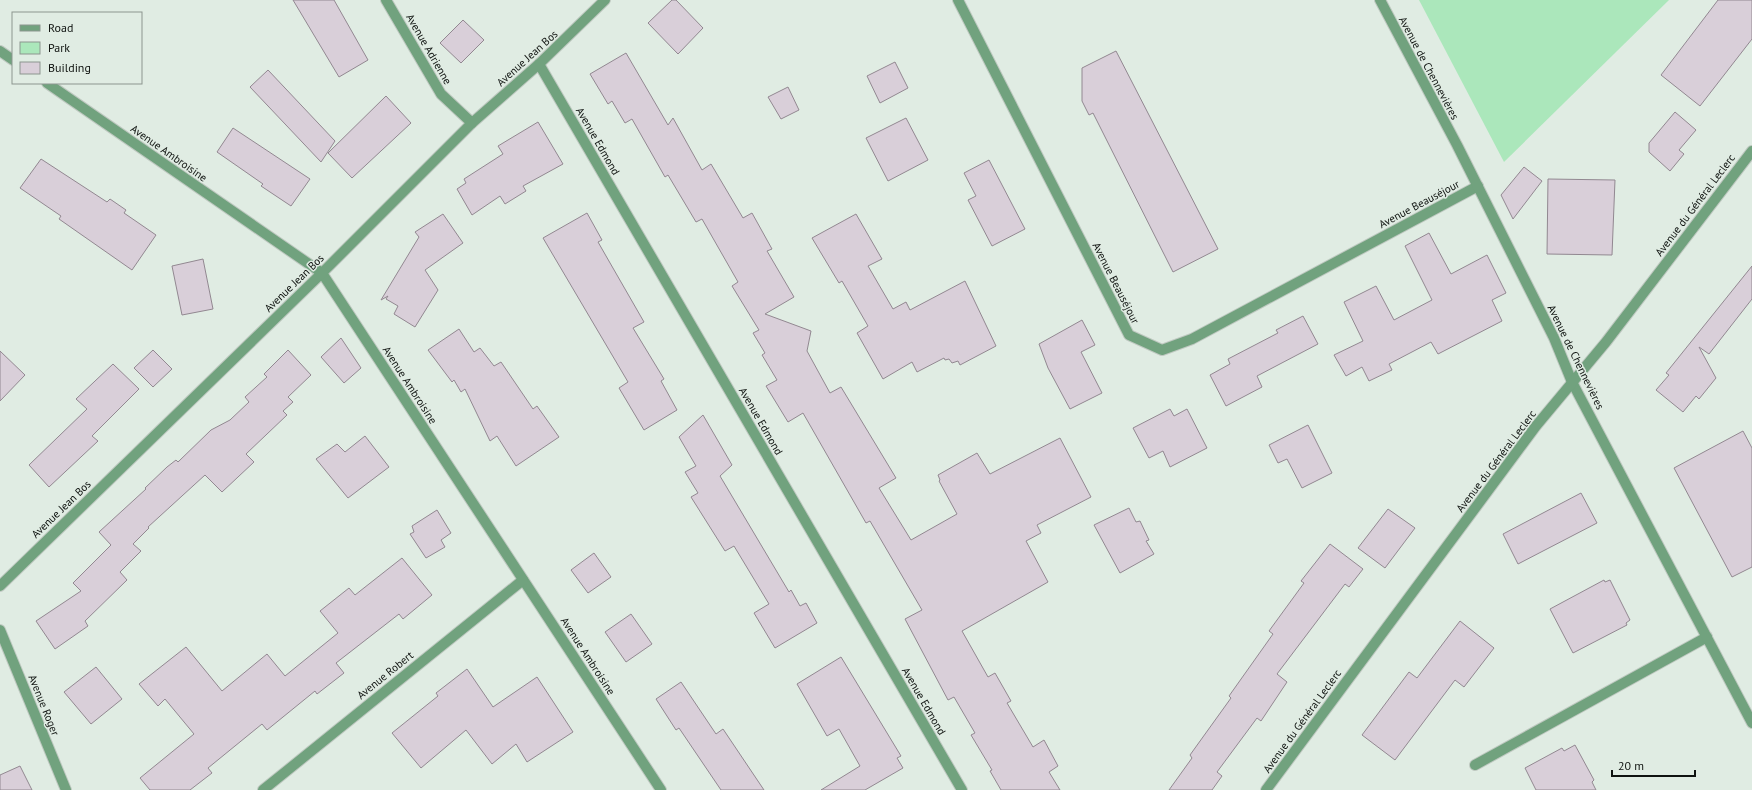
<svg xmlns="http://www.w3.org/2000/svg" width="1752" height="790" font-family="'PT Sans',sans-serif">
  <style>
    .green { fill: #abe7bb }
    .building { fill: #d9cfd9; stroke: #928891 }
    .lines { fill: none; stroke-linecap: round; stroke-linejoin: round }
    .service-casing { stroke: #bfc9c1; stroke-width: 12 }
    .minor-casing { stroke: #bfc9c1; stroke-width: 12 }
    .tertiary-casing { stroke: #bfc9c1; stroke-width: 12 }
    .service { stroke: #71a27e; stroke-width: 10 }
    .minor { stroke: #71a27e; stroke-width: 10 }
    .tertiary { stroke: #71a27e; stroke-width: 10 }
    .labels { text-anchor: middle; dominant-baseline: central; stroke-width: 3; stroke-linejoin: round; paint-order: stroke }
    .street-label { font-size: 11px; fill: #0f1310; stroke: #e0ece3 }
  </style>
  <rect width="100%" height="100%" fill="#e0ece3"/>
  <polygon class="green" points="1419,0 1669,0 1504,162"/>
  <g class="building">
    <polygon points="293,0 334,0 368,60 339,77"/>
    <polygon points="672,0 676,0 703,28 678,54 648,23"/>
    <polygon points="1718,0 1752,0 1752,39 1700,106 1661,75"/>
    <polygon points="463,20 484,40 461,63 440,43"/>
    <polygon points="1116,51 1218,249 1173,272 1093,113 1089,115 1082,101 1082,68"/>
    <polygon points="626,53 668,125 673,118 702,170 711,164 743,218 752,213 772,249 767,251 794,297 765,314 811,331 807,351 830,393 841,387 896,478 879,488 911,540 957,514 939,481 940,480 938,475 977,453 990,474 1060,438 1091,497 1037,525 1041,533 1026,541 1048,582 962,631 988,677 995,673 1011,701 1007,703 1033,747 1044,740 1058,766 1049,772 1060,790 1001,790 990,771 992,770 971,735 975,733 954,697 948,700 905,619 922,610 870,521 866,523 803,413 788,422 766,386 777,380 762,355 765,353 753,333 759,330 732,286 738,282 702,219 696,222 668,175 665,177 632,119 625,123 612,101 608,104 590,74"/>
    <polygon points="895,62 908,88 880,103 867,76"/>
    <polygon points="268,70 335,141 321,162 250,87"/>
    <polygon points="788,87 799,110 781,119 768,97"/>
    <polygon points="386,96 411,123 352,178 328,153"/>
    <polygon points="1675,112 1696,130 1679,150 1684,154 1670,171 1649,152 1649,143"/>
    <polygon points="906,118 928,160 888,181 866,138"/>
    <polygon points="538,122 563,164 523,186 526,191 505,204 500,196 472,215 457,189 466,183 464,179 503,154 498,146"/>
    <polygon points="233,128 310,179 291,206 261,186 263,184 217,152"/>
    <polygon points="41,159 107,202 110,199 126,210 124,213 156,235 132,270 59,219 61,216 20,188"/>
    <polygon points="989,160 1025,229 992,246 968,200 976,196 964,173"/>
    <polygon points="1524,167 1542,181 1513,219 1501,195"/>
    <polygon points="1548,179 1615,180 1612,255 1547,254"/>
    <polygon points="587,213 602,240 598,242 644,322 633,328 664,379 661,381 677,410 644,430 619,388 628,382 543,238"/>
    <polygon points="443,214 463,243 425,270 438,290 415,327 394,314 398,306 386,299 388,296 381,300 419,237 415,232"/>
    <polygon points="856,214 882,259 868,266 893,309 906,302 910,310 965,281 996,346 960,365 958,361 952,363 949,359 945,360 944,358 917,372 912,362 883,379 857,333 868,326 842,281 839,283 812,238"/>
    <polygon points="1429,233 1451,274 1487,255 1506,293 1492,300 1502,321 1438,354 1431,342 1389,364 1392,370 1369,381 1362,367 1346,376 1334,355 1363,341 1344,302 1376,286 1394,320 1432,300 1405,246"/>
    <polygon points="203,259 213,309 182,315 172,266"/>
    <polygon points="1752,266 1752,299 1709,354 1699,347 1716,378 1699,399 1696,396 1683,412 1656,390 1669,375 1666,373"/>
    <polygon points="1303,316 1318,344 1257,376 1262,387 1226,406 1210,375 1230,364 1228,359 1278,333 1276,330"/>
    <polygon points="1082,320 1095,345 1081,352 1102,393 1070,409 1048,368 1039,344"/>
    <polygon points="459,329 474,352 480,348 494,366 501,362 533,409 537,406 559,437 516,466 497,436 490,441 465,389 461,392 454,380 452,382 428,350"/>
    <polygon points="341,338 361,368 344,383 321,357"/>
    <polygon points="153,350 172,369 153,387 134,368"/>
    <polygon points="288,350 311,375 288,397 293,402 283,411 287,415 246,454 254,462 222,492 205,475 148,527 149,528 133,544 141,551 120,572 127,580 85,621 88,626 55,649 36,621 81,591 73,583 111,545 99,532 146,489 145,488 167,467 176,460 178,462 211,430 230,420 249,402 245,397 267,377 264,374"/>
    <polygon points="0,351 25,375 0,401"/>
    <polygon points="113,364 139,389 92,436 98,441 49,487 29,465 87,409 76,399"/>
    <polygon points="1170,409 1174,416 1187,409 1207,448 1170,467 1163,451 1149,458 1133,428"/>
    <polygon points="703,415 732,465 720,476 789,592 791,590 800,606 806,603 817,623 775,648 754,613 769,604 734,546 725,551 691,497 698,493 685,472 696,466 679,437"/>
    <polygon points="1308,425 1332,473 1302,488 1287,459 1278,463 1269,445"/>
    <polygon points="1743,431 1752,448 1752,567 1732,577 1674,468"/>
    <polygon points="365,436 389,467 348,498 316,459 337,444 345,452"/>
    <polygon points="1581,493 1597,523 1518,564 1503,534"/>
    <polygon points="1129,508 1136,522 1140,521 1149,540 1146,541 1154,554 1120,573 1094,525"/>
    <polygon points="1388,509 1415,528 1385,568 1358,548"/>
    <polygon points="437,510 451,533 441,540 445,547 426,558 410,534 414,532 412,526"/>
    <polygon points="1330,544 1363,569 1349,587 1345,584 1277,674 1287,682 1261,721 1257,718 1217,772 1222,776 1212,790 1169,790 1192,758 1190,755 1231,698 1229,696 1273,634 1269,631 1304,583 1301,581"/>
    <polygon points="594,553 611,577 588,593 571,570"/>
    <polygon points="402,558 432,595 403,619 399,614 336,663 344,673 317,694 315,691 267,730 262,724 208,768 212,773 190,790 150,790 140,778 194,734 165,699 158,706 139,684 186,647 222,691 267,654 285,676 338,633 320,611 349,588 355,595"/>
    <polygon points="1604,580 1605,582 1610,580 1630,620 1626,623 1627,625 1573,653 1550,609"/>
    <polygon points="631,614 652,644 626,662 605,632"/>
    <polygon points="1460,621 1494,648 1464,687 1455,680 1395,760 1362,735 1409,672 1417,678"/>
    <polygon points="841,657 901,756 897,758 903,768 865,790 821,790 860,766 839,729 827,736 797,684"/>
    <polygon points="96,667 122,699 91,724 64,692"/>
    <polygon points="467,669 493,707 537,677 573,732 527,762 516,744 492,764 466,730 421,768 392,733 438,696 436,693"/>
    <polygon points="681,682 716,734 723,729 764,790 721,790 679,728 676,730 656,699"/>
    <polygon points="1575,745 1594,780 1592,782 1596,790 1536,790 1525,768 1562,748 1564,751"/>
    <polygon points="20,766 32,790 0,790 0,775"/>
  </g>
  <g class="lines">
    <defs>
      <polyline id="service" points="1475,765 1707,637"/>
      <g id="minor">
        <polyline points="386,0 441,94 472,123"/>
        <polyline points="958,0 1129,335 1162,350 1192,339 1478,186"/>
        <polyline points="1380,0 1457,145 1554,338 1572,382 1752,723"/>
        <polyline points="0,51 13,60"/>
        <polyline points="539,64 962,790"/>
        <polyline points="47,83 322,273 661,790"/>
        <polyline points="0,586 322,273 472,123 539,64 605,0"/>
        <polyline points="0,630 66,790"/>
        <polyline points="263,790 523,580"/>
      </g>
      <polyline id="tertiary" points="1266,790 1536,426 1606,342 1752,151"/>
    </defs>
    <use href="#service" class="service-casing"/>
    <use href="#minor" class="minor-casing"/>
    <use href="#tertiary" class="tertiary-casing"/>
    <use href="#service" class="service"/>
    <use href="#minor" class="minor"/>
    <use href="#tertiary" class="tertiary"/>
  </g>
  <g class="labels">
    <g class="street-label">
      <text transform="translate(429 49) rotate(60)">Avenue Adrienne</text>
      <text transform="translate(527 58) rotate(-42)">Avenue Jean Bos</text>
      <text transform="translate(1429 68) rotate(62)">Avenue de Chennevières</text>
      <text transform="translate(598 141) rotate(60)">Avenue Edmond</text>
      <text transform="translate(169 153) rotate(35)">Avenue Ambroisine</text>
      <text transform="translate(1419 204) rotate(-28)">Avenue Beauséjour</text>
      <text transform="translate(1695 205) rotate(-53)">Avenue du Général Leclerc</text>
      <text transform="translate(294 283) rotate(-44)">Avenue Jean Bos</text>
      <text transform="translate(1116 283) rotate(63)">Avenue Beauséjour</text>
      <text transform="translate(1576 357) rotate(64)">Avenue de Chennevières</text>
      <text transform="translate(410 385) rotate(57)">Avenue Ambroisine</text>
      <text transform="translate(761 421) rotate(60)">Avenue Edmond</text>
      <text transform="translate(1496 461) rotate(-53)">Avenue du Général Leclerc</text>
      <text transform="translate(61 509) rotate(-44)">Avenue Jean Bos</text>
      <text transform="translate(588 656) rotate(57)">Avenue Ambroisine</text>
      <text transform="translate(385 675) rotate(-39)">Avenue Robert</text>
      <text transform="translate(924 701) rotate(60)">Avenue Edmond</text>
      <text transform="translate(44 705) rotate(68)">Avenue Roger</text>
      <text transform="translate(1302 721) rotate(-54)">Avenue du Général Leclerc</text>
    </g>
  </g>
  <rect x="12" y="12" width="130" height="72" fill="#e0ece3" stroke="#8c958f"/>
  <rect x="20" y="25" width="20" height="6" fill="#71a27e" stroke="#8c958f"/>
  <text x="48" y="32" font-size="12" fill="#0f1310">Road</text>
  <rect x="20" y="42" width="20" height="12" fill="#abe7bb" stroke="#8c958f"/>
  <text x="48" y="52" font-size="12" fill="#0f1310">Park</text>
  <rect x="20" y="62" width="20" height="12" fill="#d9cfd9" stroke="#8c958f"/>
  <text x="48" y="72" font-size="12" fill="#0f1310">Building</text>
  <path d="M1612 770v6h83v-6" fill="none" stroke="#0f1310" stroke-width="2"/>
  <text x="1618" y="770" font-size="12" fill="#0f1310" stroke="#e0ece3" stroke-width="3" paint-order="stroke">20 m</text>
</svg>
